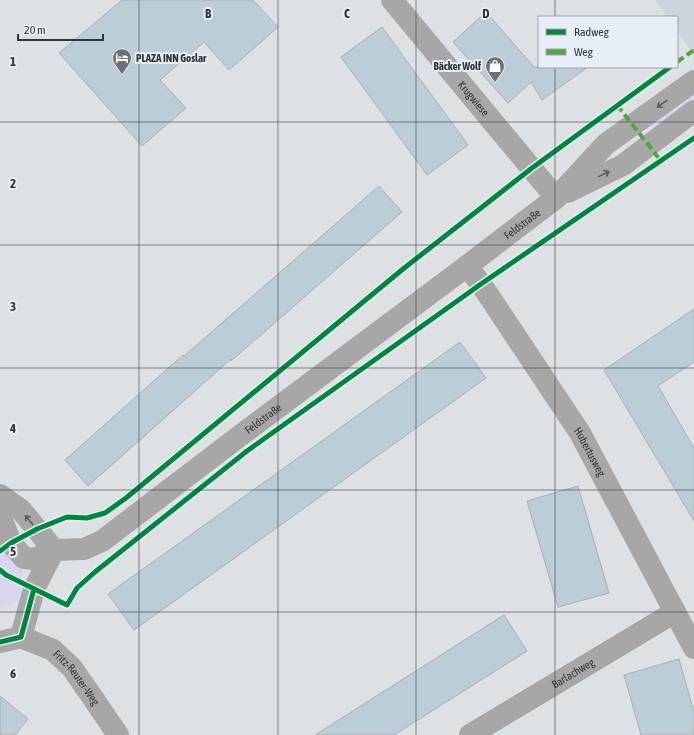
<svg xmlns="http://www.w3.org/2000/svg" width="694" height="735" font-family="'Asap Condensed',sans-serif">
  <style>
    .built { fill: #ced5de }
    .green { fill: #d8d5ee }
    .building { fill: #bbcdd6; stroke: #acb0b2 }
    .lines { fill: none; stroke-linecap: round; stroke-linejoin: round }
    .minor { stroke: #a7a7a8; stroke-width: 22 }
    .quiet { stroke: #52a545; stroke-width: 4; stroke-dasharray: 8 4; stroke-linecap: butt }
    .cycleway-casing { stroke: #e7eef6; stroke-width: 8 }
    .cycleway { stroke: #00873e; stroke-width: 5 }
    .oneway { stroke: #5b5d5f }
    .grid { fill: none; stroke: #323538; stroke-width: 1; stroke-opacity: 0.55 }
    .labels { text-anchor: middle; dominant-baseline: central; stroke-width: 4; stroke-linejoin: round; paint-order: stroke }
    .poi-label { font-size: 11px; font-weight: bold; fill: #323538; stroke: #e7eef6; text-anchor: start }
    .street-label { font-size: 11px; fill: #323538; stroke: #e7eef6 }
    .grid-label { font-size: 13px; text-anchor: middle; font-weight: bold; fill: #323538; stroke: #e7eef6; stroke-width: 4; stroke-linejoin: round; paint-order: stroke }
  </style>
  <rect width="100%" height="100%" fill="#dee1e4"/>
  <polygon class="built" points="655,0 694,0 694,55 677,31 677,17 667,17"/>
  <g class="green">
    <polygon points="694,92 694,102 654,131 649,125"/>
    <polygon points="0,515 24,558 20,601 0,608"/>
  </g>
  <g class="building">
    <polygon points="122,0 253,0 278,27 229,70 204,42 160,80 186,108 142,146 59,53"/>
    <polygon points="486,12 534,67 588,67 542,100 531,82 508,103 453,42"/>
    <polygon points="382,27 468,145 427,175 341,57"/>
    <polygon points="379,186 402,212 231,361 231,359 88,486 65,460 183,355 184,356"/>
    <polygon points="694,309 694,362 658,386 694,448 694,521 604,370"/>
    <polygon points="460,342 486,378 134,630 108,594"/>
    <polygon points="578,486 609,593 558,607 527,501"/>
    <polygon points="504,615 527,651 394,735 315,735"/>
    <polygon points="679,659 694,712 694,735 641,735 624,675"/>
    <polygon points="0,696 28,719 15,735 0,735"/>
  </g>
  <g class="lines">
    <g class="minor">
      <path id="s1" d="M 392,0 L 556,198"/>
      <polyline points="568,192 623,165 694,111"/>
      <path id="s2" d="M 467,266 L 481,284 L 580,433 L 694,648"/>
      <polyline points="0,495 21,510 54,550"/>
      <path id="s3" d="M 0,515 L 11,543 L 24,558 L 34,559 L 54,550 L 84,549 L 102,541 L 241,435 L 467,266 L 556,198 L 606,144 L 694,81"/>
      <path id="s4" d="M 21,637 L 53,650 L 72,668 L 95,701 L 118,735"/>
      <polyline points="0,642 21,637 34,589 54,550"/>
      <path id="s5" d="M 470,735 L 675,612"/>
    </g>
    <g class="quiet">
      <polyline points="677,62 694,50"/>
      <polyline points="617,105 661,161"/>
    </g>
    <defs>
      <g id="cycleway">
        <polyline points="0,551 11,543 37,529 67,517 87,518 105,513 126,498 403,269 532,168 670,67"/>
        <polyline points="0,570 6,575 67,605 77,588 95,572 247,451 481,284 694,138"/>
        <polyline points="0,642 21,637 34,589"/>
      </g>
    </defs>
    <use href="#cycleway" class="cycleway-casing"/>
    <use href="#cycleway" class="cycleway"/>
  </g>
  <defs><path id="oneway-shaft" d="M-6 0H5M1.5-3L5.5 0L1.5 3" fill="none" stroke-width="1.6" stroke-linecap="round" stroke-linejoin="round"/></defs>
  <g class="oneway">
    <use href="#oneway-shaft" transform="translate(662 104) rotate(144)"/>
    <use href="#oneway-shaft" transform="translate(604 174) rotate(-26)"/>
    <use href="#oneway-shaft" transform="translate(29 520) rotate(-130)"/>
  </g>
  <path class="grid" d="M 139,0 L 139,735M 278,0 L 278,735M 416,0 L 416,735M 555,0 L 555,17M 555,67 L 555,735M 0,122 L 694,122M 0,245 L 694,245M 0,368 L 694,368M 0,490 L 694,490M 0,612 L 694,612"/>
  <defs>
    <symbol id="hotel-pin" viewBox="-11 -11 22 30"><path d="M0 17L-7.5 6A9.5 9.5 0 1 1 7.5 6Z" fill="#6e7174" stroke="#e7eef6"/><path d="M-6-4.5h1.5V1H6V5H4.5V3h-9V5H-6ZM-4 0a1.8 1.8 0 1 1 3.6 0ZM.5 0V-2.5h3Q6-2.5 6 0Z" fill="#fff"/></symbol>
    <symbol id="shop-pin" viewBox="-11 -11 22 30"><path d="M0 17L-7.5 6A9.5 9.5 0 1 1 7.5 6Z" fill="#6e7174" stroke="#e7eef6"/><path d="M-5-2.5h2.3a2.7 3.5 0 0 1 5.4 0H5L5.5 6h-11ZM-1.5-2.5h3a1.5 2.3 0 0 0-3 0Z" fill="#fff"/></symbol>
  </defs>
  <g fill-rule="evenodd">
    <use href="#hotel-pin" x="111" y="47" width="22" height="30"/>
    <use href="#shop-pin" x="484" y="55" width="22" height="30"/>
  </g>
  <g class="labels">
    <g class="poi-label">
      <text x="136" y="58">PLAZA INN Goslar</text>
      <text x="481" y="66" text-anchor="end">Bäcker Wolf</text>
    </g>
    <g class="street-label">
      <text stroke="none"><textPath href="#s1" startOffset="128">Krugwiese</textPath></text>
      <text stroke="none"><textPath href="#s3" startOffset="658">Feldstraße</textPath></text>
      <text stroke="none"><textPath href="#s3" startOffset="334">Feldstraße</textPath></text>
      <text stroke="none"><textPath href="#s2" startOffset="223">Hubertusweg</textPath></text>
      <text stroke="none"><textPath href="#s5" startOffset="120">Barlachweg</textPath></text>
      <text stroke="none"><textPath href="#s4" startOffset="71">Fritz-Reuter-Weg</textPath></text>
    </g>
  </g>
  <g class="grid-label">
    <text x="208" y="18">B</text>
    <text x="347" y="18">C</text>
    <text x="486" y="18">D</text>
    <text x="13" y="66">1</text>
    <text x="13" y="188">2</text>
    <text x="13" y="311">3</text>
    <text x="13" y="433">4</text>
    <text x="13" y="556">5</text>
    <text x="13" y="678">6</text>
  </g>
  <rect x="538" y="16" width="140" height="52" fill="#e7eef6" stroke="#9fa4aa"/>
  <rect x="546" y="29" width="20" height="6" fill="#00873e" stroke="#9fa4aa"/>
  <text x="574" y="36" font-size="12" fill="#323538">Radweg</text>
  <rect x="546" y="49" width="20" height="6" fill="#52a545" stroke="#9fa4aa"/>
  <text x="574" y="56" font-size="12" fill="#323538">Weg</text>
  <path d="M18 34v6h85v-6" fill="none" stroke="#323538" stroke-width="2"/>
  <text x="24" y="34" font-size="12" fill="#323538" stroke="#e7eef6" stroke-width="3" paint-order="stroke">20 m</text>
</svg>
